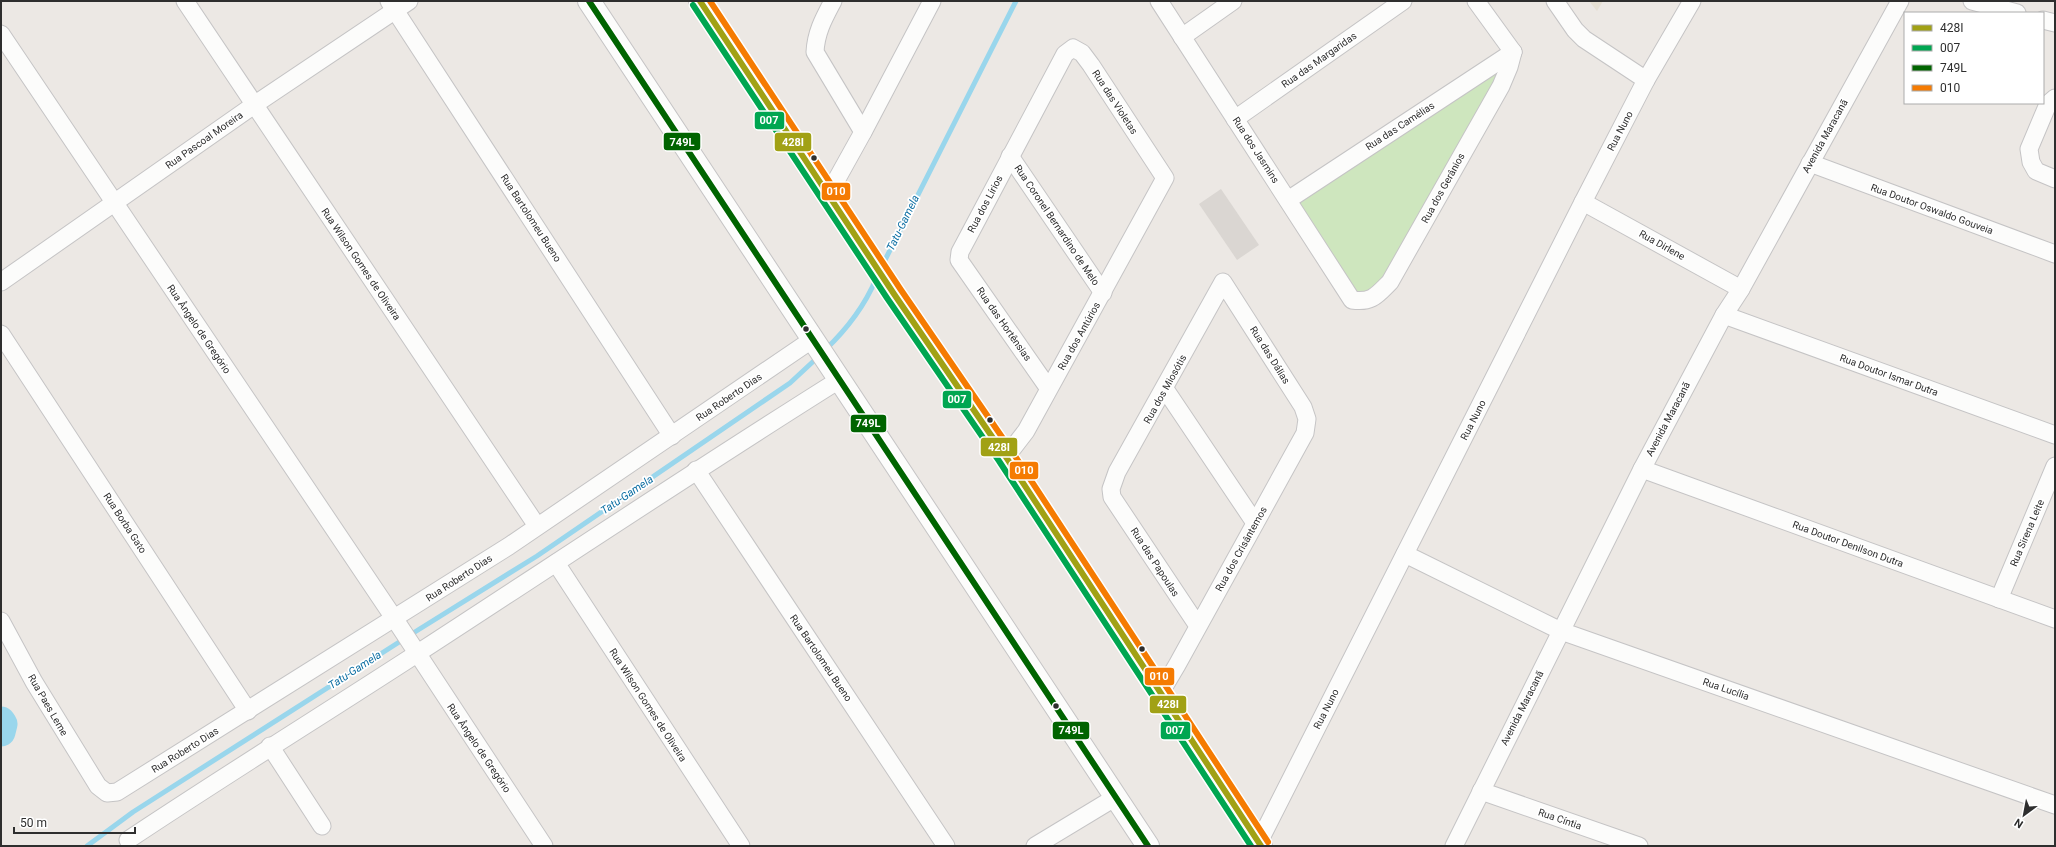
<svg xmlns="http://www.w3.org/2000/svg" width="2056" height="847" font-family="Roboto,sans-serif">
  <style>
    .education { fill: #e6e0d3 }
    .green { fill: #cee6be }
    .plaza { fill: #dad6d2 }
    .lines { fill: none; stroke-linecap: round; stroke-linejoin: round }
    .stream { stroke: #99d6ec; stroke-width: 5 }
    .river { stroke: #99d6ec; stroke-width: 29 }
    .minor-casing { stroke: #c5c4c5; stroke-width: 19 }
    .secondary-casing { stroke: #c5c4c5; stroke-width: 24 }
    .minor { stroke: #fcfcfb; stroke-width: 17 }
    .secondary { stroke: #fcfcfb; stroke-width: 22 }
    .bus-1-casing { stroke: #fff; stroke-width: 9 }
    .bus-2-casing { stroke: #fff; stroke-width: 9 }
    .bus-3-casing { stroke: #fff; stroke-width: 9 }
    .bus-4-casing { stroke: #fff; stroke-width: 9 }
    .bus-1 { stroke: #a1a115; stroke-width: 6 }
    .bus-2 { stroke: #00a651; stroke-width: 6 }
    .bus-3 { stroke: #006400; stroke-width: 6 }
    .bus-4 { stroke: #f57b02; stroke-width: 6 }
    .bus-dot { fill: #2e2e2e; stroke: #fff; stroke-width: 1.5 }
    .labels { text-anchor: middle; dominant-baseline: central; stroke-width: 3.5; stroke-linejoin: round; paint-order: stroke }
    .street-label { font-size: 10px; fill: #2e2e2e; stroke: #fff }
    .water-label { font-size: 11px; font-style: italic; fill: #0d6fa3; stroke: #fff }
    .line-badge { stroke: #fff; stroke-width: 1.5 }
    .badge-label { font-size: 11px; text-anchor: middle; font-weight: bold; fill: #fff }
  </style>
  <rect width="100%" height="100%" fill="#ece8e4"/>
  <polygon class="education" points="1589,1 1603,1 1597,11"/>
  <polygon class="green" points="1511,60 1375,291 1352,300 1292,202"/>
  <polygon class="plaza" points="1221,189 1259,245 1237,260 1199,204"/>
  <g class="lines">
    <g class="stream">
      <polyline points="882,266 1016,1"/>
      <path d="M 825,350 C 846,330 865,305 876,279"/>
      <polyline points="87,846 133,812 418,630 537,556 790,383 818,357"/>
    </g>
    <polyline class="river" points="1,721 3,724 1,732"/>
    <defs>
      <g id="minor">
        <polyline points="185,1 537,526"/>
        <polyline points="389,1 672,436"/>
        <path d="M 833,1 C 824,18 816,32 815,52 L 863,132"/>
        <path d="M 1159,1 L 1352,300 C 1372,303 1377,295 1390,282 L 1501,86 L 1509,67 L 1513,52"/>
        <polyline points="1476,1 1513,52"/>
        <polyline points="1555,1 1575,30 1584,39 1646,80"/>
        <polyline points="1972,1 2017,13"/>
        <polyline points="2043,20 2055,23"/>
        <polyline points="1,34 398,624 544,846"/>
        <polyline points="1182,37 1233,1"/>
        <polyline points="2055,98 2048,104 2029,149 2031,162 2036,171 2055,179"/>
        <polyline points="1235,119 1403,1"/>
        <polyline points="1010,156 1103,293"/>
        <polyline points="1810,163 2055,254"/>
        <polyline points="828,195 863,132 932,1"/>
        <polyline points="1288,200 1513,52"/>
        <polyline points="1583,202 1741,289"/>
        <polyline points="1,282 254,105 409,1"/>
        <polyline points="1724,315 2055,435"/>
        <polyline points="1,334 248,711"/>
        <polyline points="1165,389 1255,523"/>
        <polyline points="1006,457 1026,431 1165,178 1091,65 1082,53 1073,48 1065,54 968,237 960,252 959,260 1049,389"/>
        <polyline points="1642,469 2055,619"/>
        <polyline points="696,470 946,846"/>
        <polyline points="1405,554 1561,631 2055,805"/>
        <polyline points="556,563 741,846"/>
        <polyline points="1999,599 2055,466"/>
        <polyline points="1,621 34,682 98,786 107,793 117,792 509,546 813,339"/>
        <polyline points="1161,692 1177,665 1305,433 1307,419 1303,407 1223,282 1117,472 1111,489 1112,497 1198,626"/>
        <polyline points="270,746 322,826"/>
        <polyline points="1481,791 1639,846"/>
        <path d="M 128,840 C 224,776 321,716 418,653 C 558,562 697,469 839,380"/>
        <polyline points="1259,842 1583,202 1646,80 1692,1"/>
        <polyline points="1035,846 1116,797"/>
        <polyline points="1454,846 1642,469 1724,315 1741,289 1900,1"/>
      </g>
      <g id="secondary">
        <polyline points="589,1 1148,846"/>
        <polyline points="700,1 894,294 1006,457 1261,846"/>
      </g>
    </defs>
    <use href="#minor" class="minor-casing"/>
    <use href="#secondary" class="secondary-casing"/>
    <use href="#minor" class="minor"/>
    <use href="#secondary" class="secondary"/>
    <defs>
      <polyline id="bus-1" points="700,1 894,294 1006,457 1261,846"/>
      <polyline id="bus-2" points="693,5 887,298 999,461 1251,846"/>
      <polyline id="bus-3" points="589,1 1148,846"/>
      <polyline id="bus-4" points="710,1 901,290 1013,453 1268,842"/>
    </defs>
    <use href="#bus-1" class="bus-1-casing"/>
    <use href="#bus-2" class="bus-2-casing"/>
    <use href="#bus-3" class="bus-3-casing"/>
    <use href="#bus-4" class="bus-4-casing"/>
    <use href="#bus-1" class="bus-1"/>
    <use href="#bus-2" class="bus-2"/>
    <use href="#bus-3" class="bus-3"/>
    <use href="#bus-4" class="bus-4"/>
  </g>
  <g class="bus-dot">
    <circle cx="814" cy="158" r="3.5"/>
    <circle cx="806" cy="329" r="3.5"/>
    <circle cx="990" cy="420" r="3.5"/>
    <circle cx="1142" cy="649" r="3.5"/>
    <circle cx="1056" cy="706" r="3.5"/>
  </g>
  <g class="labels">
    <g class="street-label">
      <text transform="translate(1319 60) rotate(-35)">Rua das Margaridas</text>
      <text transform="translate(1115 102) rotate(57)">Rua das Violetas</text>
      <text transform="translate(1400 126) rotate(-33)">Rua das Camélias</text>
      <text transform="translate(1620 131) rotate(-62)">Rua Nuno</text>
      <text transform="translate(1825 136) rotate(-61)">Avenida Maracanã</text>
      <text transform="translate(204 140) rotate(-35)">Rua Pascoal Moreira</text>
      <text transform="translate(1256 150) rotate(57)">Rua dos Jasmins</text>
      <text transform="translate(1443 188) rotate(-61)">Rua dos Gerânios</text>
      <text transform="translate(985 204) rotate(-62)">Rua dos Lírios</text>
      <text transform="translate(1932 209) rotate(20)">Rua Doutor Oswaldo Gouveia</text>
      <text transform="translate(531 218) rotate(57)">Rua Bartolomeu Bueno</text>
      <text transform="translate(1057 225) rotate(56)">Rua Coronel Bernardino de Melo</text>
      <text transform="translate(1662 245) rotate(29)">Rua Dirlene</text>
      <text transform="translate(361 264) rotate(56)">Rua Wilson Gomes de Oliveira</text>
      <text transform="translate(1004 324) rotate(55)">Rua das Hortênsias</text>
      <text transform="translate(199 329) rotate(56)">Rua Ângelo de Gregório</text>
      <text transform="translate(1079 336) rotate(-61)">Rua dos Antúrios</text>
      <text transform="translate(1270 355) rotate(58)">Rua das Dálias</text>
      <text transform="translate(1889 375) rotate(20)">Rua Doutor Ismar Dutra</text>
      <text transform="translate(1165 389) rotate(-61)">Rua dos Miosótis</text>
      <text transform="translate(729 397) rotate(-34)">Rua Roberto Dias</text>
      <text transform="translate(1668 419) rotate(-62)">Avenida Maracanã</text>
      <text transform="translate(1473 420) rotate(-63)">Rua Nuno</text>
      <text transform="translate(125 523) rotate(57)">Rua Borba Gato</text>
      <text transform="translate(2027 533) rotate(-67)">Rua Sirena Leite</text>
      <text transform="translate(1848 544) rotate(20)">Rua Doutor Denilson Dutra</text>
      <text transform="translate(1241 549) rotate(-61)">Rua dos Crisântemos</text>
      <text transform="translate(1155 562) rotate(57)">Rua das Papoulas</text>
      <text transform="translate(459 578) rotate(-33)">Rua Roberto Dias</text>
      <text transform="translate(821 658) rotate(56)">Rua Bartolomeu Bueno</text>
      <text transform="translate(1726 689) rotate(19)">Rua Lucília</text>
      <text transform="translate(48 705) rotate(60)">Rua Paes Leme</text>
      <text transform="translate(648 705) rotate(57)">Rua Wilson Gomes de Oliveira</text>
      <text transform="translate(1522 708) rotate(-63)">Avenida Maracanã</text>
      <text transform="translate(1326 709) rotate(-63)">Rua Nuno</text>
      <text transform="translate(479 748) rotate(56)">Rua Ângelo de Gregório</text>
      <text transform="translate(185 750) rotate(-32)">Rua Roberto Dias</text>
      <text transform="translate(1560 819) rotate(19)">Rua Cíntia</text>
    </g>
    <g class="water-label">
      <text transform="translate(903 223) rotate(-64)">Tatu-Gamela</text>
      <text transform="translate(627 495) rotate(-34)">Tatu-Gamela</text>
      <text transform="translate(355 670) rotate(-33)">Tatu-Gamela</text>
    </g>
  </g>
  <g class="line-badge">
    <rect x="754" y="111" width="31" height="19" rx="4" fill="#00a651"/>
    <rect x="663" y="132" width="38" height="19" rx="4" fill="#006400"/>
    <rect x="774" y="132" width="38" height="20" rx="4" fill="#a1a115"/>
    <rect x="821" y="182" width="30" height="19" rx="4" fill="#f57b02"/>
    <rect x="942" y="390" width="30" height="19" rx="4" fill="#00a651"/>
    <rect x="850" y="414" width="37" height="19" rx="4" fill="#006400"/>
    <rect x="980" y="437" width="38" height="20" rx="4" fill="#a1a115"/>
    <rect x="1009" y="461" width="30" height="19" rx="4" fill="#f57b02"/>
    <rect x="1144" y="667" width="31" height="19" rx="4" fill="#f57b02"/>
    <rect x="1149" y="695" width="38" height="19" rx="4" fill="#a1a115"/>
    <rect x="1052" y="721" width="38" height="19" rx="4" fill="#006400"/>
    <rect x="1160" y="721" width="31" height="19" rx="4" fill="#00a651"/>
  </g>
  <g class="badge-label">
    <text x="769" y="124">007</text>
    <text x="682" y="146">749L</text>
    <text x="793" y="146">428I</text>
    <text x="836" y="195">010</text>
    <text x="957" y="403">007</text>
    <text x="868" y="427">749L</text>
    <text x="999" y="451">428I</text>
    <text x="1024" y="474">010</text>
    <text x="1159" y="680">010</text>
    <text x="1168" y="708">428I</text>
    <text x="1071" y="734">749L</text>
    <text x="1175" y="734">007</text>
  </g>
  <rect width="2056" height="847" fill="none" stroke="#2e2e2e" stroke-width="4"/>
  <rect x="1904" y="12" width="140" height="92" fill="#ffffff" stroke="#ababab"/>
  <rect x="1912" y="25" width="20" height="6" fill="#a1a115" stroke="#ababab"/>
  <text x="1940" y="32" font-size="12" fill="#2e2e2e">428I</text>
  <rect x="1912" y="45" width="20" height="6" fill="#00a651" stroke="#ababab"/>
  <text x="1940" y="52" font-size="12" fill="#2e2e2e">007</text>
  <rect x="1912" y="65" width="20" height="6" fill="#006400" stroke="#ababab"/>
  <text x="1940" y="72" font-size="12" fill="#2e2e2e">749L</text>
  <rect x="1912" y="85" width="20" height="6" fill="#f57b02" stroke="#ababab"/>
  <text x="1940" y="92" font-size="12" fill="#2e2e2e">010</text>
  <g transform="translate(2024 815) rotate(212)" stroke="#ffffff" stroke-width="3" paint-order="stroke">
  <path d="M0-3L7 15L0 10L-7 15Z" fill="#2e2e2e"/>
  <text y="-6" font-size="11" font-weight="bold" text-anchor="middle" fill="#2e2e2e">N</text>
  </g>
  <path d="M14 827v6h121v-6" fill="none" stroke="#2e2e2e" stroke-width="2"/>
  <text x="20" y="827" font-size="12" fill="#2e2e2e" stroke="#ffffff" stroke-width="3" paint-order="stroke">50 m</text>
</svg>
